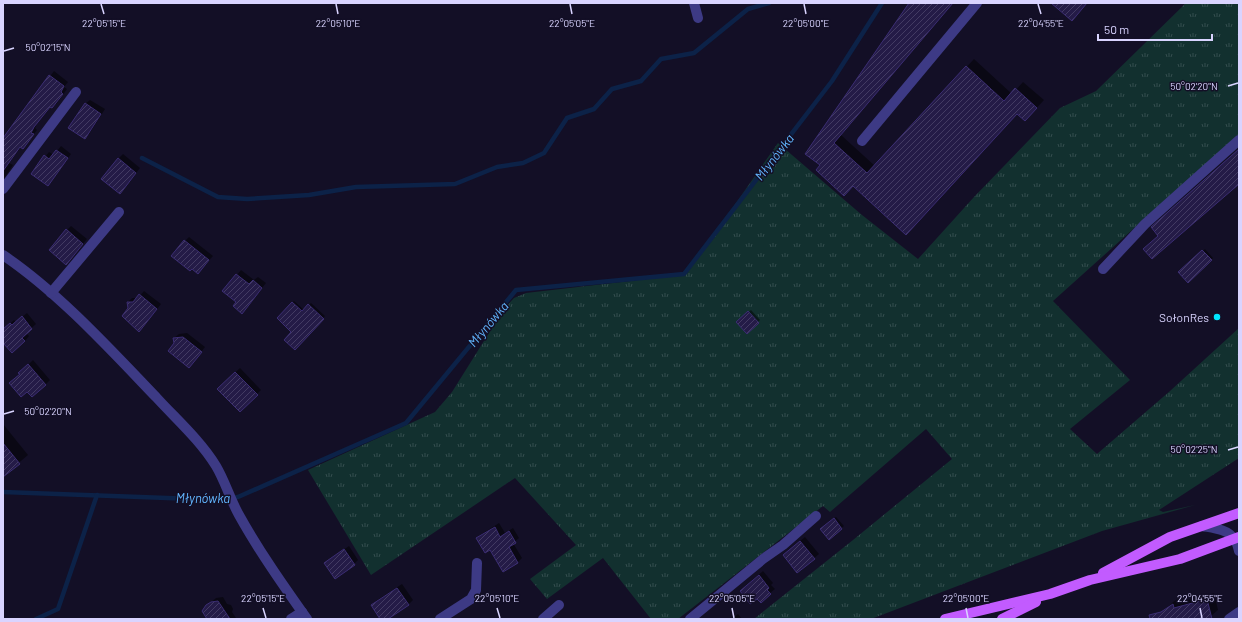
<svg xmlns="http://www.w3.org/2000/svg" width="1242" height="622" font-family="Barlow,sans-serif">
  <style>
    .grass { fill: url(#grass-tufts) }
    .shadow { fill: #0007 }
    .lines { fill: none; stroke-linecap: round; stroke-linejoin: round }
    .stream { stroke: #0c2248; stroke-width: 4.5 }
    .building { fill: url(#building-hatch); stroke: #3b2d73 }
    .minor { stroke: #3d3a85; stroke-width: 10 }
    .major { stroke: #c25bff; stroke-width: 10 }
    .ticks { fill: none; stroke: #d9d4ff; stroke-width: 1.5 }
    .poi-dot { fill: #00e5ff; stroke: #130f26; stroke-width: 1.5 }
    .labels { text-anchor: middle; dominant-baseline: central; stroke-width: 3; stroke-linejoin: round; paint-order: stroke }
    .poi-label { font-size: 12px; fill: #d9d4ff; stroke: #130f26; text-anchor: end }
    .water-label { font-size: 13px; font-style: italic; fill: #62b6ff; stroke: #130f26 }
    .ticks-label { font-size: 10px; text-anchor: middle; fill: #d9d4ff; stroke: #130f26; stroke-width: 3; stroke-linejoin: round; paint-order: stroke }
  </style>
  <defs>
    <pattern id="grass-tufts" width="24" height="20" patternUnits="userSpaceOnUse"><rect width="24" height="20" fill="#12302f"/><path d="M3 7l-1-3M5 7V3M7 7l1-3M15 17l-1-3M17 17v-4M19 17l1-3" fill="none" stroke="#344d4e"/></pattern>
    <pattern id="building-hatch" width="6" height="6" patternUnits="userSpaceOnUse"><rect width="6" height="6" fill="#241b47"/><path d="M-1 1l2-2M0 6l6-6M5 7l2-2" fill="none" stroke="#433b63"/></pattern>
  </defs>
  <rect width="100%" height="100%" fill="#130f26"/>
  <polygon class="grass" points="1186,3 1239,3 1239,134 1053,301 1130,380 1070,429 1097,454 1170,391 1239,328 1239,458 1159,510 1163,512 1195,505 1102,531 871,619 754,619 853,540 952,459 926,429 830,512 823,506 678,619 651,619 603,558 547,599 530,579 576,545 515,478 371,575 308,470 435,412 452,392 504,309 514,298 526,293 665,277 683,272 694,263 778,143 862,215 918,259 974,197 1060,108 1096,91"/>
  <g class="shadow">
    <polygon points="911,3 953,3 841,135 875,166 974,59 1012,94 1023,82 1044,100 1032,113 1017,113 853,185 806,154"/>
    <polygon points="54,71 68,82 64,87 67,89 57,103 52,107 50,106 38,121 35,128 37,130 27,143 23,148 21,147 9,163 13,165 3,180 3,140"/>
    <polygon points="90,100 105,109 89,134 85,138 85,104"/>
    <polygon points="61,146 71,154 52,180 32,173 49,152 54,155"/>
    <polygon points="123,154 140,168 124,188 118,159"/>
    <polygon points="71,226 87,239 70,259 67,230"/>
    <polygon points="189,237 213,256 198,272 185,241"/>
    <polygon points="1205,249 1213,258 1188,282 1180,272"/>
    <polygon points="241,270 254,280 258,277 266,283 246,308 224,291"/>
    <polygon points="144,291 161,304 143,327 128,302 132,298 138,298"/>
    <polygon points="294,301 304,310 311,303 325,316 295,349 293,332 278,318"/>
    <polygon points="751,310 760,320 747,332 738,322"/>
    <polygon points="27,313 36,324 26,333 29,336 25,341 3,342 3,330 14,320 16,322"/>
    <polygon points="187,333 205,347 193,362 175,343 174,338 179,334"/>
    <polygon points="33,360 50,380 45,385 20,373"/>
    <polygon points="240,368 261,390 240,411 218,389"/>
    <polygon points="3,424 28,455 3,476"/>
    <polygon points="836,517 844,526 829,538 824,527"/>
    <polygon points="499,523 505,533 513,528 519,538 513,543 522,558 518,562 504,570 490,549 477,538 482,534"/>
    <polygon points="805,537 819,554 798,572 788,551"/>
    <polygon points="349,546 358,560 354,564 325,563"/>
    <polygon points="763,571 773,583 771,585 775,589 770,593 757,597 745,587"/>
    <polygon points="402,584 413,600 408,605 386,619 381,619 372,605 376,601"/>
    <polygon points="1214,593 1218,610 1211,616 1202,619 1157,619 1173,602 1179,598 1180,602"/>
    <polygon points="223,597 227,604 231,605 233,609 232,612 236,618 235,619 207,619 208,618 207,606 216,598"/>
    <polygon points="738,614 742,619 731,619"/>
  </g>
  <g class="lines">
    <g class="stream">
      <polyline points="142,158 218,197 247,199 309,195 356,187 455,184 497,167 523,163 544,153 567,118 594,109 612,89 641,81 661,59 694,53 748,9 769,3"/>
      <polyline points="3,492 222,500 238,497 406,423 516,290 684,274 832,81 882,3"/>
      <polyline points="36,619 58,609 97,495"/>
    </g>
  </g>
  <g class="building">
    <polygon points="909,3 953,3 834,143 867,173 966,66 1004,101 1015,88 1037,108 1025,121 1017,114 906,235 853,186 844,196 816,170 820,165 805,154"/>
    <polygon points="1051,3 1087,3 1072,21"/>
    <polygon points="49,75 64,86 61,92 63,94 52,108 50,107 34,127 31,133 34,134 23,149 20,147 3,171 3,138"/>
    <polygon points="85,103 101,114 85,139 68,128"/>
    <polygon points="1239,149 1239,184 1152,259 1143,249 1158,236 1151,227"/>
    <polygon points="56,150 68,158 48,186 31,174 44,155 49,159"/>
    <polygon points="118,158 136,173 120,194 101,179"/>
    <polygon points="66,229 83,244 66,265 49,250"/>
    <polygon points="184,240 209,260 198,274 192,269 190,271 171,256"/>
    <polygon points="1202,250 1212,260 1188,283 1178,272"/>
    <polygon points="236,274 249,284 253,280 262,288 242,314 233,306 236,302 222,291"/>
    <polygon points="139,294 157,309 139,332 122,316 128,308 127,302 133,302"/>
    <polygon points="292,302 302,311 308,304 324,319 295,350 284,340 291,332 277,318"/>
    <polygon points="748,311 759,323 747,334 736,322"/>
    <polygon points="22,316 32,329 22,338 25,341 12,353 3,343 3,329 10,323 12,325"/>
    <polygon points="183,337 202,352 189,368 168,351 174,343 173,338"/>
    <polygon points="28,364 46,385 32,397 27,392 21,397 9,383 20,374 18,373"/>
    <polygon points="235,372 258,395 240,412 217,389"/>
    <polygon points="3,443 20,464 3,477"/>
    <polygon points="834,518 842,529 829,540 820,529"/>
    <polygon points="495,527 500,537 509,531 516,543 509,547 518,563 503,572 490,550 485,553 476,538"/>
    <polygon points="800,541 815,559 797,573 783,555"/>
    <polygon points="344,549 355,565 335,579 324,563"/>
    <polygon points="759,575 769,588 767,590 771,594 761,603 757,599 750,604 740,591"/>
    <polygon points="397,588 409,605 388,619 380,619 371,605"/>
    <polygon points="1207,599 1212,619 1150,619 1149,615 1161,612 1173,604 1174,608"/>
    <polygon points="218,601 230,619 207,619 202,611 206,605 211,602"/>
  </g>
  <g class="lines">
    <g class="minor">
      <polyline points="694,3 698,18"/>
      <polyline points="862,141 977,3"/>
      <polyline points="3,189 76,92"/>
      <path d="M 3,255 C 58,292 110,349 156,397 C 176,419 200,440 216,466 C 225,481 230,499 239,515 C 259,551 283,585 307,619"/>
      <polyline points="1103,269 1145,224 1239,140"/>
      <polyline points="51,293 119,212"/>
      <path d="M 1202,526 C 1212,528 1228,529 1234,539 C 1237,542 1238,547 1239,551"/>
      <polyline points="291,619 302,612"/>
      <polyline points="440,619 471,599 476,590 477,563"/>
      <polyline points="543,619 559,605"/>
      <polyline points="690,619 763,559 783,545 816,516"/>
      <polyline points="1229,619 1239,612"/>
    </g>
    <g class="major">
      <polyline points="1103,573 1170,537 1239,513"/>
      <polyline points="945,619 1050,594 1090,580 1180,559 1239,537"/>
      <polyline points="1002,619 1036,602"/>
    </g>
  </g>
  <path class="ticks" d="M 101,4 L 104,14M 336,4 L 338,14M 570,4 L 572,14M 804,4 L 806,14M 1038,4 L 1041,14M 4,51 L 14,48M 1228,86 L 1238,83M 4,414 L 14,411M 1228,450 L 1238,447M 263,608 L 266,618M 497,608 L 500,618M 732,608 L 734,618M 966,608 L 968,618M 1200,608 L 1202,618"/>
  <circle class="poi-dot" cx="1217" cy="317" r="4"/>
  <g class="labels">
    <g class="poi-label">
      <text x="1209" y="317">SołonRes</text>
    </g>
    <g class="water-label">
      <text transform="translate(774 157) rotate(-52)">Młynówka</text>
      <text transform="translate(488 324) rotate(-50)">Młynówka</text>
      <text x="203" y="498">Młynówka</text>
    </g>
  </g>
  <g class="ticks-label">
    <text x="104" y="27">22°05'15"E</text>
    <text x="338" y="27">22°05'10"E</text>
    <text x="572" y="27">22°05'05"E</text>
    <text x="806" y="27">22°05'00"E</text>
    <text x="1041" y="27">22°04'55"E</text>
    <text x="48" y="51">50°02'15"N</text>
    <text x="1194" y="90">50°02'20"N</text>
    <text x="48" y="415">50°02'20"N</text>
    <text x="1194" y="453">50°02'25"N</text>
    <text x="263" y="602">22°05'15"E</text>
    <text x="497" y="602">22°05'10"E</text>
    <text x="732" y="602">22°05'05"E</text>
    <text x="966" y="602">22°05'00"E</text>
    <text x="1200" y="602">22°04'55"E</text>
  </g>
  <rect width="1242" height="622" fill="none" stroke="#d9d4ff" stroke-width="8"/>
  <path d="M1098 34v6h114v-6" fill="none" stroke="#d9d4ff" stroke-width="2"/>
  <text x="1104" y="34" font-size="12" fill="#d9d4ff" stroke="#130f26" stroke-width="3" paint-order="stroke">50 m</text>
</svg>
